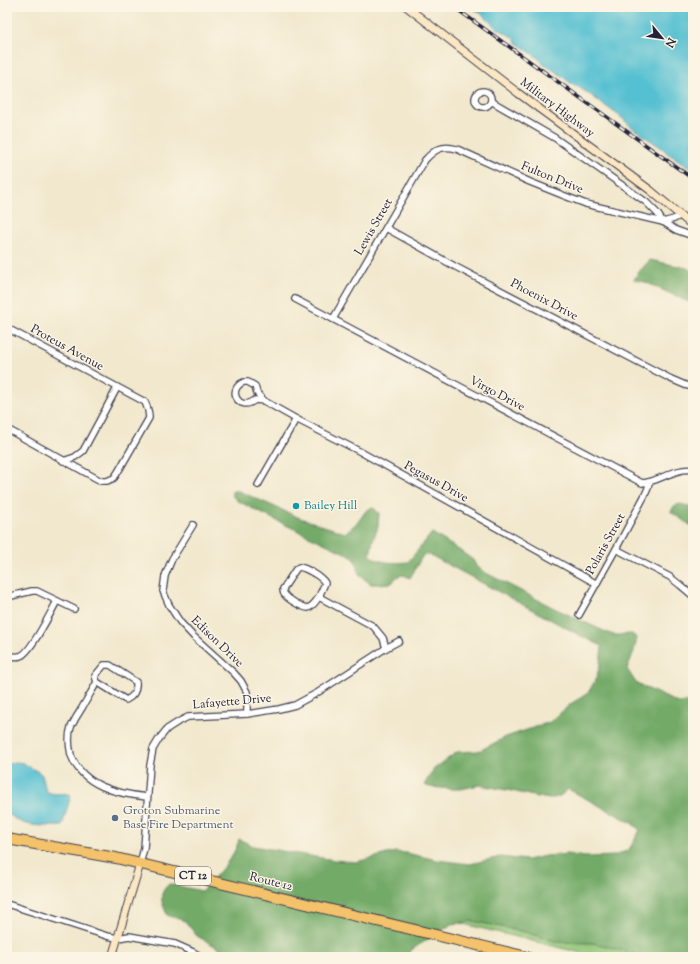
<svg xmlns="http://www.w3.org/2000/svg" width="700" height="964" font-family="'Sorts Mill Goudy',serif">
  <style>
    .green { fill: #8fc476; stroke: #587358 }
    .forest { fill: #73aa67; stroke: #4a6651 }
    .water { fill: #55c0d1; stroke: #3c7186 }
    .lines { fill: none; stroke-linecap: round; stroke-linejoin: round }
    .street-casing { stroke: #414051; stroke-width: 8 }
    .secondary-casing { stroke: #414051; stroke-width: 9 }
    .highway-casing { stroke: #414051; stroke-width: 12 }
    .street { stroke: #fff; stroke-width: 5.5 }
    .secondary { stroke: #fbe7c3; stroke-width: 7 }
    .highway { stroke: #f4c26a; stroke-width: 10 }
    .rail-casing { stroke: #22223b; stroke-width: 3.5 }
    .rail { stroke: #fcf5e5; stroke-width: 2; stroke-dasharray: 6; stroke-linecap: butt }
    .culture-dot { fill: #0f9aa8; stroke: #fcf5e5; stroke-width: 1.5 }
    .service-dot { fill: #5c6f8a; stroke: #fcf5e5; stroke-width: 1.5 }
    .labels { text-anchor: middle; dominant-baseline: central; stroke-width: 3; stroke-linejoin: round; paint-order: stroke }
    .shield { fill: #fcf5e5; stroke: #63616e; stroke-width: 1 }
    .shield-label { font-size: 11px; font-weight: bold; fill: #22223b }
    .street-label { font-size: 12px; fill: #22223b; stroke: #fcf5e5 }
    .culture-label { font-size: 12px; fill: #0d838f; stroke: #fcf5e5; text-anchor: start }
    .service-label { font-size: 12px; fill: #4e5e75; stroke: #fcf5e5; text-anchor: start }
  </style>
  <rect width="100%" height="100%" fill="#fcf5e5"/>
  <filter id="ink" filterUnits="userSpaceOnUse"><feTurbulence type="fractalNoise" baseFrequency=".025" numOctaves="2"/><feDisplacementMap in="SourceGraphic" scale="8" xChannelSelector="R" yChannelSelector="G"/><feConvolveMatrix kernelMatrix="1 2 1 2 8 2 1 2 1" color-interpolation-filters="sRGB"/></filter>
  <filter id="wash" filterUnits="userSpaceOnUse"><feTurbulence type="fractalNoise" baseFrequency=".012" numOctaves="4" result="noise"/><feDisplacementMap in="SourceGraphic" scale="16" xChannelSelector="R" yChannelSelector="G"/><feGaussianBlur stdDeviation="0.9" result="paint"/><feColorMatrix in="noise" values="0 0 0 0 0 0 0 0 0 0 0 0 0 0 0 0 0 1.4 0 .05"/><feComposite in="paint" operator="in"/></filter>
  <g filter="url(#wash)">
    <rect width="100%" height="100%" fill="#f1e8cd"/>
    <polygon class="green" points="473,921 525,932 558,942 593,943 632,953 642,957 597,957 460,923"/>
    <g class="forest">
      <polygon points="650,260 687,268 693,272 693,304 645,282 634,280 638,273"/>
      <path d="M 232,491 L 239,491 L 300,518 L 345,533 L 358,522 L 365,512 L 372,507 L 379,513 L 378,527 L 373,540 L 370,555 C 379,564 396,563 408,562 L 432,533 L 456,548 L 473,560 L 476,566 L 486,573 L 552,607 L 608,633 C 618,637 621,634 632,634 L 637,638 L 634,651 L 627,669 L 636,683 L 678,703 L 693,701 L 693,957 L 642,957 L 632,953 L 593,943 L 558,942 L 525,932 L 473,921 L 452,924 L 411,950 L 409,957 L 235,957 L 197,936 L 185,921 L 167,915 C 162,902 157,895 169,884 L 202,891 C 215,876 235,858 239,839 L 253,846 L 334,860 L 356,862 L 395,852 L 406,853 L 437,860 L 470,864 L 500,857 L 527,860 L 545,856 L 567,854 L 585,857 L 615,856 L 628,850 L 630,848 L 640,830 L 630,822 L 568,789 L 560,796 L 550,799 L 537,797 L 512,791 L 479,785 L 461,789 L 452,789 L 430,787 L 424,785 L 434,769 L 457,752 L 479,751 L 506,737 L 550,722 L 572,703 L 588,693 L 596,679 L 600,664 L 602,646 L 583,637 L 430,555 L 423,555 L 410,578 C 402,573 397,575 392,583 L 378,584 L 371,584 L 359,575 L 358,566 L 353,557 L 265,515 L 236,500 L 232,495 Z"/>
      <polygon points="680,504 693,507 693,527 671,512 674,506"/>
    </g>
    <g class="water">
      <polygon points="471,7 693,7 693,170 685,164 667,153 662,148 644,136 639,132 635,130 622,118 592,96 577,86 572,84 555,71 543,64 541,60 517,43 514,38 494,26 482,14"/>
      <path d="M 17,762 L 23,763 L 40,773 L 42,775 L 46,791 C 55,797 63,791 71,795 L 62,826 C 49,826 28,827 17,820 C 13,818 10,815 7,812 L 7,764 Z"/>
    </g>
  </g>
  <g filter="url(#ink)">
    <g class="lines">
      <defs>
        <g id="street">
          <circle cx="483" cy="99" r="8"/>
          <polyline points="491,101 555,138 646,202 657,213 663,222"/>
          <polyline points="663,222 674,219 681,215"/>
          <polyline points="386,228 456,267 671,379 685,385 693,387"/>
          <path d="M 295,299 L 642,483 C 660,482 674,467 693,470"/>
          <path d="M 333,319 L 425,160 C 435,149 442,145 457,149 L 530,182 L 565,196 L 586,204 L 663,222 L 676,230 L 690,235 L 693,235"/>
          <path d="M 7,328 L 145,402 C 148,408 149,412 149,418 L 118,472 L 114,478 L 107,481 L 101,481 L 7,429"/>
          <path d="M 244,382 L 248,382 L 255,386 L 257,393 L 264,401 L 255,400 C 239,413 226,389 244,382 Z"/>
          <polyline points="264,401 296,419 359,451 597,584"/>
          <polyline points="63,461 75,457 83,451 117,388"/>
          <polyline points="258,485 296,419"/>
          <polyline points="193,525 172,559 165,576 163,591 169,605 180,622 193,636 234,673 241,681 247,692 247,714"/>
          <polyline points="616,549 670,577 680,585 693,596"/>
          <path d="M 299,567 C 306,568 322,577 325,583 C 321,592 317,604 308,608 C 303,608 289,600 285,595 C 283,593 283,592 283,589 L 296,569 Z"/>
          <polyline points="7,597 32,591 37,591 74,609"/>
          <polyline points="319,597 373,626 383,638 386,648"/>
          <polyline points="579,615 616,549 645,495 648,488 649,482"/>
          <path d="M 7,655 C 11,656 16,657 20,656 C 30,654 51,612 57,601"/>
          <path d="M 97,682 L 126,700 C 134,696 137,691 136,682 L 110,665 L 104,665 L 95,676 L 97,682 C 92,691 87,699 82,708 C 78,714 74,721 71,727 C 68,736 69,746 71,755 C 82,786 118,794 147,797"/>
          <polyline points="140,864 144,848 150,765 153,749 159,739 167,729 178,722 188,717 247,714 279,709 295,705 317,693 386,648 399,641"/>
          <polyline points="7,904 107,936 118,938 129,936 175,944 193,952 202,957"/>
        </g>
        <g id="secondary">
          <polyline points="407,7 518,93 650,190 693,226"/>
          <polyline points="112,957 140,864"/>
        </g>
        <polyline id="highway" points="7,839 116,858 527,957"/>
      </defs>
      <use href="#street" class="street-casing"/>
      <use href="#secondary" class="secondary-casing"/>
      <use href="#highway" class="highway-casing"/>
      <use href="#street" class="street"/>
      <use href="#secondary" class="secondary"/>
      <use href="#highway" class="highway"/>
      <defs>
        <polyline id="rail" points="454,7 693,179"/>
      </defs>
      <use href="#rail" class="rail-casing"/>
      <use href="#rail" class="rail"/>
    </g>
  </g>
  <circle class="culture-dot" cx="296" cy="506" r="4"/>
  <circle class="service-dot" cx="115" cy="818" r="4"/>
  <g class="labels">
    <rect class="shield" x="175" y="867" width="36" height="18" rx="3"/>
    <g class="shield-label">
      <text x="193" y="876">CT 12</text>
    </g>
    <g class="street-label">
      <text transform="translate(557 108) rotate(37)">Military Highway</text>
      <text transform="translate(552 178) rotate(22)">Fulton Drive</text>
      <text transform="translate(374 227) rotate(-60)">Lewis Street</text>
      <text transform="translate(544 300) rotate(28)">Phoenix Drive</text>
      <text transform="translate(67 348) rotate(29)">Proteus Avenue</text>
      <text transform="translate(497 394) rotate(28)">Virgo Drive</text>
      <text transform="translate(436 482) rotate(29)">Pegasus Drive</text>
      <text transform="translate(606 544) rotate(-61)">Polaris Street</text>
      <text transform="translate(217 642) rotate(44)">Edison Drive</text>
      <text transform="translate(232 702) rotate(-5)">Lafayette Drive</text>
      <text transform="translate(271 882) rotate(14)">Route 12</text>
    </g>
    <g class="culture-label">
      <text x="304" y="506">Bailey Hill</text>
    </g>
    <g class="service-label">
      <text x="123" y="811">Groton Submarine<tspan x="123" dy="14">Base Fire Department</tspan></text>
    </g>
  </g>
  <rect width="700" height="964" fill="none" stroke="#fcf5e5" stroke-width="24"/>
  <g transform="translate(662 38) rotate(119)" stroke="#fcf5e5" stroke-width="3" paint-order="stroke">
  <path d="M0-3L7 15L0 10L-7 15Z" fill="#22223b"/>
  <text y="-6" font-size="11" font-weight="bold" text-anchor="middle" fill="#22223b">N</text>
  </g>
</svg>
